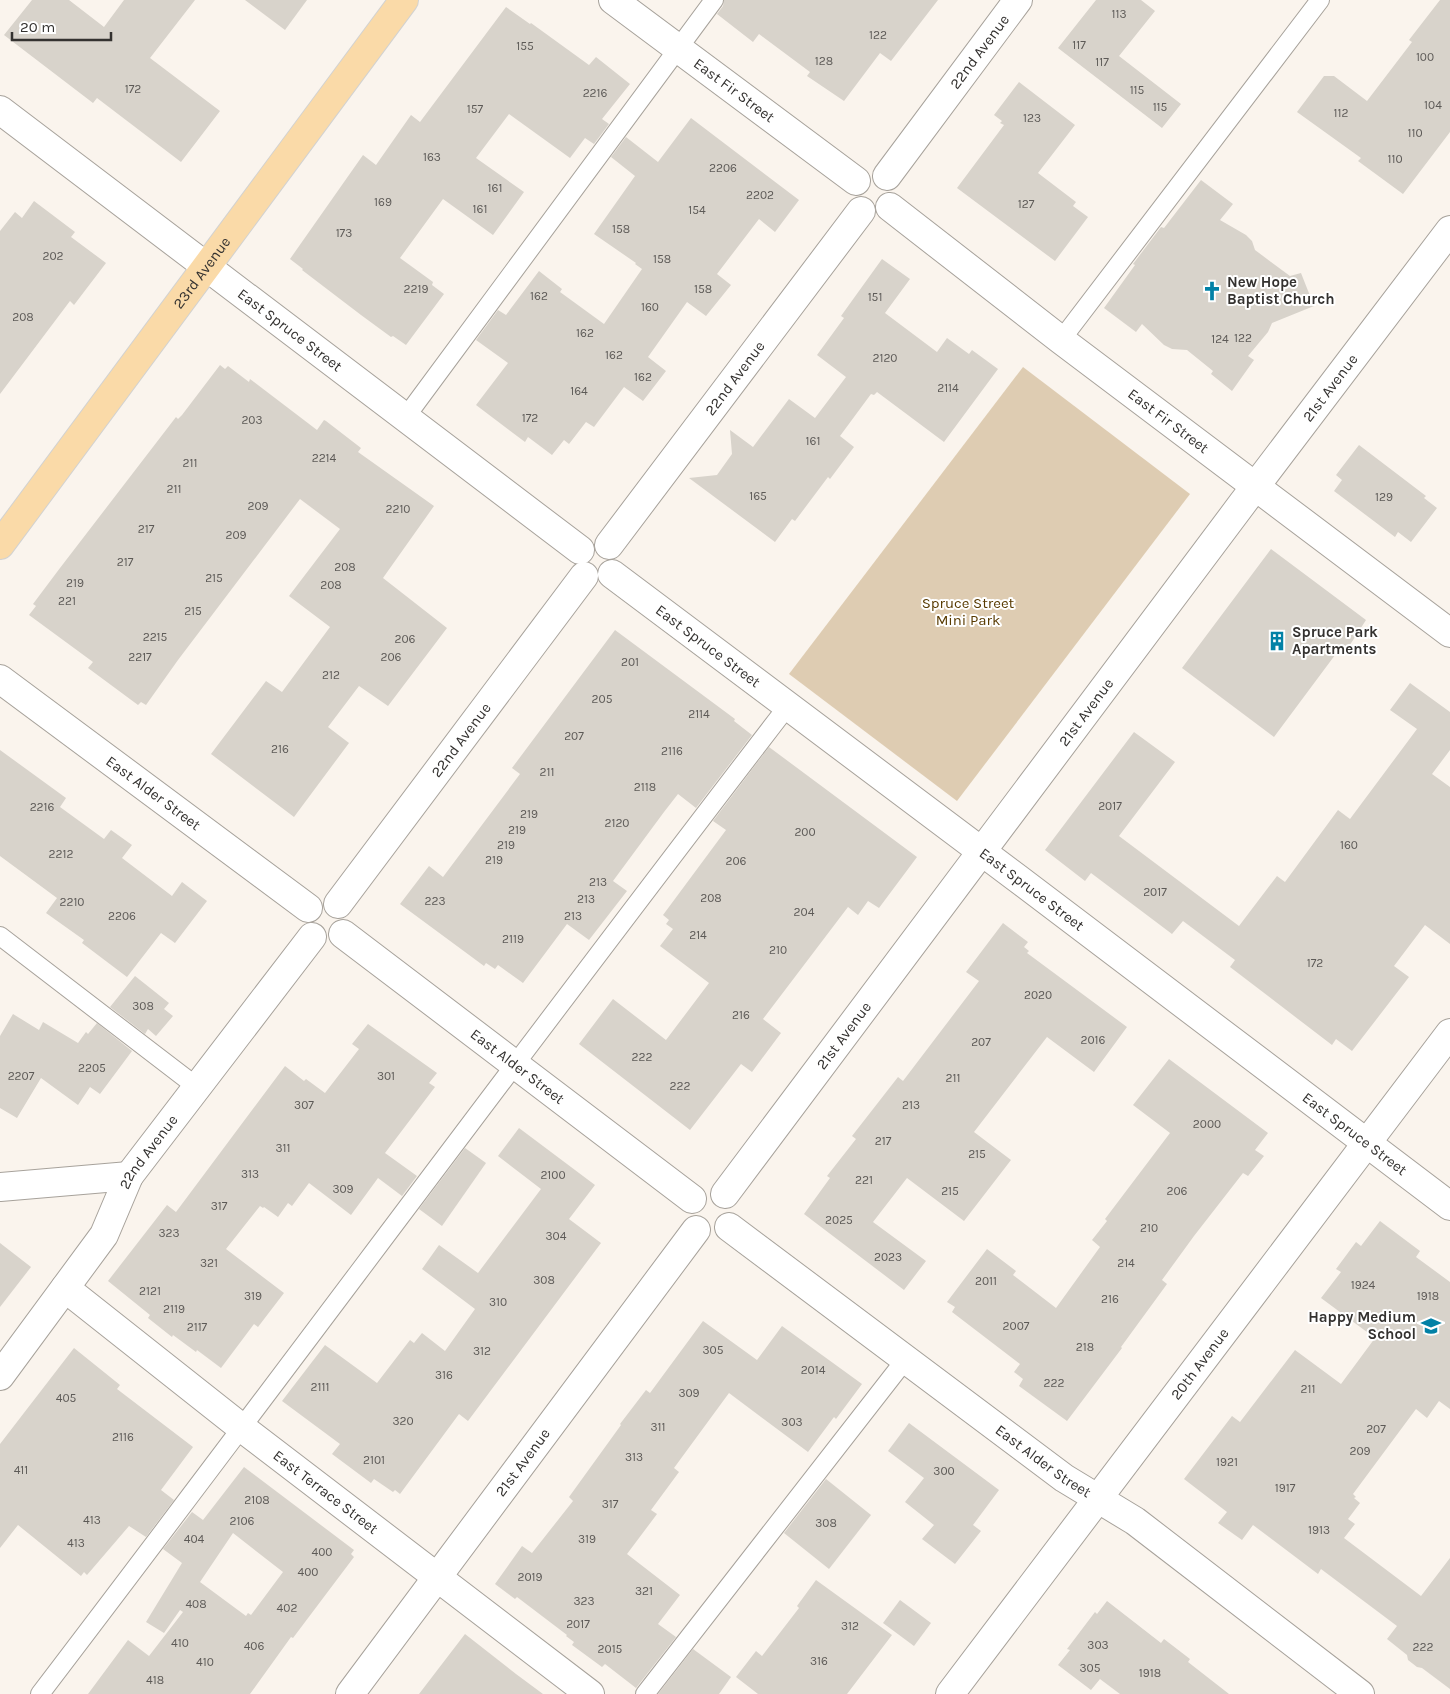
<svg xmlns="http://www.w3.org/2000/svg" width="1450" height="1694" font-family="Karla,sans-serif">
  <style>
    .green { fill: #deccb2 }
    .building { fill: #d8d3cb; fill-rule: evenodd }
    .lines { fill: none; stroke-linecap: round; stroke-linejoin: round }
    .service-casing { stroke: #a7a29b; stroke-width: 20 }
    .minor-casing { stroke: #a7a29b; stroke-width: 30 }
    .primary-casing { stroke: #d2d2d1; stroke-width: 30 }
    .service { stroke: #fff; stroke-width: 18 }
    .minor { stroke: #fff; stroke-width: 28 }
    .primary { stroke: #fadaa8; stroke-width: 28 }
    .labels { text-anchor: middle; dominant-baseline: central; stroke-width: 4; stroke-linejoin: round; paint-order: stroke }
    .number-label { font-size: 12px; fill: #5d5a57 }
    .street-label { font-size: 15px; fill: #343230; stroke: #fff }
    .poi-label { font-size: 15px; font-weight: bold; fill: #343230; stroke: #fff; text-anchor: start }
    .park-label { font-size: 15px; fill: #583a00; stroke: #fff }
  </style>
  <rect width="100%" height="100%" fill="#faf4ed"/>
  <polygon class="green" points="1023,367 1190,494 957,801 789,674"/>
  <g class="building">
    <polygon points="32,0 69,0 104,27 124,0 195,0 150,58 220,111 181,162 97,98 93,103 4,35"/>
    <polygon points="245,0 307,0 285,30"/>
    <polygon points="724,0 938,0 891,61 880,53 844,101 807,76 810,72 759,34 753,42 717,14 723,6"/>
    <polygon points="1096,0 1141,0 1155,11 1119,56 1181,104 1162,128 1058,48"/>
    <polygon points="1440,0 1450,0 1450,132 1403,194 1358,161 1361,158 1297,112 1324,76 1334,76 1367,101 1412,42 1409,40"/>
    <polygon points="506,7 530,24 531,23 589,65 596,57 630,84 602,119 609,124 594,144 585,138 570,158 509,114 476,158 524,192 493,235 443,199 400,258 433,282 432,285 444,294 406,345 393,336 391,337 361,315 302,270 303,269 290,259 363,155 376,165 411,115 420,122"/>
    <polygon points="1019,82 1075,125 1038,173 1076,202 1073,206 1088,217 1055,261 957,188 1004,125 1000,123 1002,121 994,115"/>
    <polygon points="691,118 799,200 775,232 759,219 717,274 731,285 706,316 687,302 648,357 666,371 643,401 624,387 594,427 586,422 569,444 564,440 552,455 528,437 525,442 476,405 508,363 476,340 498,310 506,315 539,271 562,289 560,292 604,324 642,269 635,264 636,263 594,234 635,176 611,157 626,137 658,162"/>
    <polygon points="1201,180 1233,204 1220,220 1246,235 1252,241 1255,250 1290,276 1301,273 1314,306 1272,323 1268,332 1248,356 1254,360 1232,391 1211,374 1213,371 1187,350 1172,349 1164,345 1142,324 1136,332 1104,308 1135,265 1133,264 1161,227 1164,228"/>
    <polygon points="34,201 75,232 71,237 106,263 74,305 70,301 0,394 0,231 15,212 22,218"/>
    <polygon points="882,259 910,279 885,313 937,352 947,338 969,354 972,350 998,369 944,442 877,392 874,395 871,394 840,436 854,447 830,479 828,477 795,521 792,519 775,542 689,478 717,475 732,454 730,430 753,447 789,399 815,418 846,377 817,355 844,318 841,316"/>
    <polygon points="220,365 225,369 228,366 249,382 250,379 317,430 324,420 326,421 361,448 358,452 434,506 383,578 447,628 388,706 359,686 328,727 349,743 294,817 211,754 266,681 282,692 330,627 289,596 340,529 300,499 178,660 146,705 141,702 138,705 88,668 93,662 29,615 36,606 33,604 60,568 176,417 178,419 182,415"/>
    <polygon points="1359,445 1426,496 1424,498 1437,508 1411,542 1398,532 1395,537 1334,491 1342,480 1336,475"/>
    <polygon points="1271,549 1366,620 1346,651 1341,647 1274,737 1182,668"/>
    <polygon points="615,630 735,719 734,721 752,735 696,808 678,794 664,812 613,881 627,891 589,940 567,924 523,983 498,965 495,969 486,963 484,966 400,904 429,866 443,877 520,774 512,768"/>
    <polygon points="1410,683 1450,712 1450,750 1432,774 1450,787 1450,944 1425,925 1394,966 1409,977 1352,1051 1336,1039 1332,1045 1230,967 1235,960 1183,921 1172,934 1091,873 1085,881 1045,850 1134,732 1175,762 1119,836 1239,926 1277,876 1285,882 1338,810 1350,819 1417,729 1390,710"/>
    <polygon points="769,747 917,857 879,908 868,901 858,915 848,907 763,1019 781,1033 752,1072 741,1064 690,1130 579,1044 613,999 666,1040 709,983 660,946 673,929 666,924 669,920 663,915 726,830 713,821"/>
    <polygon points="0,750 66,798 60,807 104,839 111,830 132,845 122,858 172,896 182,882 207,901 175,943 161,933 127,977 82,943 84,940 46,913 57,898 0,856"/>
    <polygon points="1003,923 1028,942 1024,947 1029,951 1027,953 1127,1027 1094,1072 1047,1037 974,1132 1011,1160 964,1221 907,1178 873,1222 926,1261 904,1290 804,1214 830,1178 827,1176 856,1139 852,1136 898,1077 903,1081 979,981 966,972"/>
    <polygon points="135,976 169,1003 164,1009 173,1016 156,1036 148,1029 145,1034 110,1007"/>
    <polygon points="13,1014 39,1030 43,1022 78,1043 86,1032 88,1034 97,1023 132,1051 100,1094 90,1087 78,1105 41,1078 17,1118 0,1108 0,1036"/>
    <polygon points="368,1024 437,1073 429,1083 435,1087 385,1153 417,1176 402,1196 378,1178 351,1215 309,1183 292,1206 288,1203 278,1217 264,1207 263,1208 260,1206 226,1249 284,1293 258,1327 254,1324 221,1368 197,1350 196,1352 173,1335 172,1337 148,1318 150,1315 108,1281 167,1205 176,1212 285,1066 304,1081 306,1079 325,1093 359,1049 352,1044"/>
    <polygon points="1169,1059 1268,1133 1255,1150 1264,1156 1248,1176 1243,1173 1194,1236 1162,1280 1167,1284 1121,1347 1122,1348 1067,1421 1019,1386 1023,1379 1014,1372 1020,1364 952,1312 955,1307 947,1302 987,1249 1016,1271 1013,1275 1056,1308 1100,1247 1092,1240 1107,1221 1105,1219 1170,1133 1133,1105"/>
    <polygon points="519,1128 595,1185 569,1219 601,1243 468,1421 459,1414 400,1494 395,1490 393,1492 374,1479 371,1483 332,1454 340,1444 282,1401 325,1345 377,1383 410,1340 414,1343 422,1333 445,1351 475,1309 422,1269 439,1245 478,1273 541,1189 498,1156"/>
    <polygon points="465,1148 486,1163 442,1226 419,1209"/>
    <polygon points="1380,1221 1420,1251 1416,1257 1450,1282 1450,1409 1439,1401 1427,1418 1416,1409 1353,1494 1356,1497 1354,1498 1360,1503 1348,1519 1355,1524 1344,1538 1421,1596 1450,1558 1450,1689 1422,1668 1417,1667 1408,1660 1407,1655 1387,1639 1397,1626 1321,1569 1318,1574 1253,1525 1242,1540 1218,1523 1227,1512 1184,1479 1232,1416 1240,1422 1295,1350 1341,1384 1375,1338 1321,1298 1341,1272 1336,1269 1356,1242 1361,1246"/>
    <polygon points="0,1243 31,1267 0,1307"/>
    <polygon points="703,1321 757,1360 782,1326 862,1384 836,1419 834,1417 808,1452 729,1393 674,1468 679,1472 651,1510 657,1514 627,1554 680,1595 658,1624 676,1637 636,1688 605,1664 602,1667 572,1645 574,1642 566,1636 567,1635 517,1597 515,1599 495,1584 522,1546 532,1553 573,1501 569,1497 621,1425 620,1424 646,1390 650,1393"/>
    <polygon points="74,1348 120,1385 117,1389 193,1447 161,1490 174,1500 146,1537 129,1526 87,1575 84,1572 81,1576 18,1525 0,1548 0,1444"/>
    <polygon points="909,1423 999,1490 973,1525 981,1531 955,1564 922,1539 934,1525 905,1502 924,1478 888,1451"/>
    <path d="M 244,1467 L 354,1550 L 351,1554 L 354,1557 L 293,1638 L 291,1637 L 250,1694 L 88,1694 L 128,1640 L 149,1656 L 183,1612 L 180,1610 L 164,1633 L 146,1622 L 182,1563 L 163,1549 L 192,1512 L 203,1520 ZM 233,1533 L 283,1572 L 251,1615 L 248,1613 L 246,1616 L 200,1582 Z"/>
    <polygon points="826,1479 871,1515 829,1569 784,1533"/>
    <polygon points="816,1580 892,1635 847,1694 758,1694 736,1677 756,1651 762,1656 799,1608 797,1606"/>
    <polygon points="900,1600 931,1623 914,1646 883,1623"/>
    <polygon points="1107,1601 1161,1643 1164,1639 1190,1659 1188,1662 1229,1694 1120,1694 1100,1679 1091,1690 1058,1665 1070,1650 1067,1649 1095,1612 1097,1614"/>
    <polygon points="465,1634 516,1674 543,1694 419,1694"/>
    <polygon points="693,1649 731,1677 719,1694 658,1694"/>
  </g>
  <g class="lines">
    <defs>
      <g id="service">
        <polyline points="1061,340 1320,0"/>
        <polyline points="405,418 714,0"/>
        <polyline points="0,936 197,1087"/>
        <path d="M 40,1694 C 290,1366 535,1034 787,707"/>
        <polyline points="645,1694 905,1360"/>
      </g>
      <g id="minor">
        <path id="s1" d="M 613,0 L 856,181"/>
        <path id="s2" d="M 0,110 L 580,550"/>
        <path id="s3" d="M 887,176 L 1018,0"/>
        <path id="s4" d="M 890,207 L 1061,340 L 1450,633"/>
        <path id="s5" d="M 609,545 L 861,211"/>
        <path id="s6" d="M 612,574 L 1017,878 L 1450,1206"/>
        <path id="s7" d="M 0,679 L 308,908"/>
        <path id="s8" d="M 338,904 L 584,576"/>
        <path id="s9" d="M 343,934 L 692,1199"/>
        <polyline points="0,1187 129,1176"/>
        <path id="s10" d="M 725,1194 L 1242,504 L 1450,230"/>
        <path id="s11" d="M 729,1227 L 1064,1478 L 1135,1521 L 1360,1694"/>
        <path id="s12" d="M 65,1288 L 242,1428 L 590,1694"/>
        <path id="s13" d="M 0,1376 L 104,1235 L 129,1176 L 312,937"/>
        <path id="s14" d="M 350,1694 L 696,1230"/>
        <path id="s15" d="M 950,1694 L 1450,1033"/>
      </g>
      <g id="primary">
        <path id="s16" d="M 0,545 L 404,0"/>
      </g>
    </defs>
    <use href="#service" class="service-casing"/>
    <use href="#minor" class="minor-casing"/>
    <use href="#primary" class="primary-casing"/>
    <use href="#service" class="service"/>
    <use href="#minor" class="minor"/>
    <use href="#primary" class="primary"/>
  </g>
  <defs>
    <symbol id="church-bare" viewBox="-9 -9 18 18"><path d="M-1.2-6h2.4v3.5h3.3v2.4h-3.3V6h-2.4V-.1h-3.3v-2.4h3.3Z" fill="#0281a6" stroke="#fff" stroke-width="2.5" paint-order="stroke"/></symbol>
    <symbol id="building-bare" viewBox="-9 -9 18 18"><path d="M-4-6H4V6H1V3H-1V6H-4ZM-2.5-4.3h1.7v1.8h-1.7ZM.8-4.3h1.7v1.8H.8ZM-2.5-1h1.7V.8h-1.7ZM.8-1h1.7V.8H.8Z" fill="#0281a6" stroke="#fff" stroke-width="2.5" paint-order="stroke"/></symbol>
    <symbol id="school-bare" viewBox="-9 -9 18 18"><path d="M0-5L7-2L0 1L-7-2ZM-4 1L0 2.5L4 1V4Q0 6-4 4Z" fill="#0281a6" stroke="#fff" stroke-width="2.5" paint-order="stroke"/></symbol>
  </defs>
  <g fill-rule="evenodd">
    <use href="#church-bare" x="1198" y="277" width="28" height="28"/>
    <use href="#building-bare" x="1263" y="627" width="28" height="28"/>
    <use href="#school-bare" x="1417" y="1312" width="28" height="28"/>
  </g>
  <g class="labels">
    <g class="number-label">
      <text x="1119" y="14">113</text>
      <text x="878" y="35">122</text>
      <text x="1079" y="45">117</text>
      <text x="525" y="46">155</text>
      <text x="1425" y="57">100</text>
      <text x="824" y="61">128</text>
      <text x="1102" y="62">117</text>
      <text x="133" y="89">172</text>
      <text x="1137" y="90">115</text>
      <text x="595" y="93">2216</text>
      <text x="1433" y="105">104</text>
      <text x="1160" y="107">115</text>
      <text x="475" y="109">157</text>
      <text x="1341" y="113">112</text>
      <text x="1032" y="118">123</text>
      <text x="1415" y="133">110</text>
      <text x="432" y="157">163</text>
      <text x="1395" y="159">110</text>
      <text x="723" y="168">2206</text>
      <text x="495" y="188">161</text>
      <text x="760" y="195">2202</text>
      <text x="383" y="202">169</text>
      <text x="1026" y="204">127</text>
      <text x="480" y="209">161</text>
      <text x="697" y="210">154</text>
      <text x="621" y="229">158</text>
      <text x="344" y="233">173</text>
      <text x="53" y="256">202</text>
      <text x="662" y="259">158</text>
      <text x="416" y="289">2219</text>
      <text x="703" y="289">158</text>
      <text x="539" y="296">162</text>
      <text x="875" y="297">151</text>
      <text x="650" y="307">160</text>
      <text x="23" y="317">208</text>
      <text x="585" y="333">162</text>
      <text x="1243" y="338">122</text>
      <text x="1220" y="339">124</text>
      <text x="614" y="355">162</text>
      <text x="885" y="358">2120</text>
      <text x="643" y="377">162</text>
      <text x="948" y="388">2114</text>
      <text x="579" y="391">164</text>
      <text x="530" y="418">172</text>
      <text x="252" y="420">203</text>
      <text x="813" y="441">161</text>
      <text x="324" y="458">2214</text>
      <text x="190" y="463">211</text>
      <text x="174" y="489">211</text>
      <text x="758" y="496">165</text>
      <text x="1384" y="497">129</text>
      <text x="258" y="506">209</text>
      <text x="398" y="509">2210</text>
      <text x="146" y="529">217</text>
      <text x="236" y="535">209</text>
      <text x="125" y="562">217</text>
      <text x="345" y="567">208</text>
      <text x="214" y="578">215</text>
      <text x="75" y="583">219</text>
      <text x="331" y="585">208</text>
      <text x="67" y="601">221</text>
      <text x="193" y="611">215</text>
      <text x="155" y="637">2215</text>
      <text x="405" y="639">206</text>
      <text x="140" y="657">2217</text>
      <text x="391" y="657">206</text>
      <text x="630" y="662">201</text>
      <text x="331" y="675">212</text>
      <text x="602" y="699">205</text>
      <text x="699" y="714">2114</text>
      <text x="574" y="736">207</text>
      <text x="280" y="749">216</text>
      <text x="672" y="751">2116</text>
      <text x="547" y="772">211</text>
      <text x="645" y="787">2118</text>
      <text x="1110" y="806">2017</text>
      <text x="42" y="807">2216</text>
      <text x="529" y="814">219</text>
      <text x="617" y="823">2120</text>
      <text x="517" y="830">219</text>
      <text x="805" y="832">200</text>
      <text x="506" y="845">219</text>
      <text x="1349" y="845">160</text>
      <text x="61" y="854">2212</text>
      <text x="494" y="860">219</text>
      <text x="736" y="861">206</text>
      <text x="598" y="882">213</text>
      <text x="1155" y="892">2017</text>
      <text x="711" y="898">208</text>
      <text x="586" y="899">213</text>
      <text x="435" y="901">223</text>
      <text x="72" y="902">2210</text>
      <text x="804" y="912">204</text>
      <text x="122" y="916">2206</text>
      <text x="573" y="916">213</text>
      <text x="698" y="935">214</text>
      <text x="513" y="939">2119</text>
      <text x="778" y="950">210</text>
      <text x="1315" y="963">172</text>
      <text x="1038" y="995">2020</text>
      <text x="143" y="1006">308</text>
      <text x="741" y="1015">216</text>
      <text x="1093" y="1040">2016</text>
      <text x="981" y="1042">207</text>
      <text x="642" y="1057">222</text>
      <text x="92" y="1068">2205</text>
      <text x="21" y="1076">2207</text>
      <text x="386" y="1076">301</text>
      <text x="953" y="1078">211</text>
      <text x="680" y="1086">222</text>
      <text x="304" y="1105">307</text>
      <text x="911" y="1105">213</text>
      <text x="1207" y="1124">2000</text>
      <text x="883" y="1141">217</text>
      <text x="283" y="1148">311</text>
      <text x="977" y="1154">215</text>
      <text x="250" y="1174">313</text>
      <text x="553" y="1175">2100</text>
      <text x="864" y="1180">221</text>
      <text x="343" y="1189">309</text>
      <text x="950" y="1191">215</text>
      <text x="1177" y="1191">206</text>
      <text x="219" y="1206">317</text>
      <text x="839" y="1220">2025</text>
      <text x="1149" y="1228">210</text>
      <text x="169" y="1233">323</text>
      <text x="556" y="1236">304</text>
      <text x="888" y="1257">2023</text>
      <text x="209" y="1263">321</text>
      <text x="1126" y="1263">214</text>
      <text x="544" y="1280">308</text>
      <text x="986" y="1281">2011</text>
      <text x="1363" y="1285">1924</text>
      <text x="150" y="1291">2121</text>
      <text x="253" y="1296">319</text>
      <text x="1428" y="1296">1918</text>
      <text x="1110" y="1299">216</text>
      <text x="498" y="1302">310</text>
      <text x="174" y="1309">2119</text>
      <text x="1016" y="1326">2007</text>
      <text x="197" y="1327">2117</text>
      <text x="1085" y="1347">218</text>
      <text x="713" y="1350">305</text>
      <text x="482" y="1351">312</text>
      <text x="813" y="1370">2014</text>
      <text x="444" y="1375">316</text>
      <text x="1054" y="1383">222</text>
      <text x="320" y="1387">2111</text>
      <text x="1308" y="1389">211</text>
      <text x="689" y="1393">309</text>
      <text x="66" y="1398">405</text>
      <text x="403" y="1421">320</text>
      <text x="792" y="1422">303</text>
      <text x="658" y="1427">311</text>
      <text x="1376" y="1429">207</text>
      <text x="123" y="1437">2116</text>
      <text x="1360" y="1451">209</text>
      <text x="634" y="1457">313</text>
      <text x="374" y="1460">2101</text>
      <text x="1227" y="1462">1921</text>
      <text x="21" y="1470">411</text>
      <text x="944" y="1471">300</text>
      <text x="1285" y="1488">1917</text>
      <text x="257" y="1500">2108</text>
      <text x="610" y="1504">317</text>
      <text x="92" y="1520">413</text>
      <text x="242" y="1521">2106</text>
      <text x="826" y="1523">308</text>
      <text x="1319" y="1530">1913</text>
      <text x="194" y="1539">404</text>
      <text x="587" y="1539">319</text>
      <text x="76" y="1543">413</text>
      <text x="322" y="1552">400</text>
      <text x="308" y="1572">400</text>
      <text x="530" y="1577">2019</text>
      <text x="644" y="1591">321</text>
      <text x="584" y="1601">323</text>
      <text x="196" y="1604">408</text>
      <text x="287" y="1608">402</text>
      <text x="578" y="1624">2017</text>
      <text x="850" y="1626">312</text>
      <text x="180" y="1643">410</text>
      <text x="1098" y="1645">303</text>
      <text x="254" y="1646">406</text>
      <text x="1423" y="1647">222</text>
      <text x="610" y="1649">2015</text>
      <text x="819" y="1661">316</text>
      <text x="205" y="1662">410</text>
      <text x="1090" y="1668">305</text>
      <text x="1150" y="1673">1918</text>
      <text x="155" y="1680">418</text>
    </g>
    <g class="street-label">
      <text stroke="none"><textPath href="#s3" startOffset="155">22nd Avenue</textPath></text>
      <text stroke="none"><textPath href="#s1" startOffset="151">East Fir Street</textPath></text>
      <text stroke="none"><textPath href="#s16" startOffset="339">23rd Avenue</textPath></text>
      <text stroke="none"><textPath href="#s2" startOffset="364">East Spruce Street</textPath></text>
      <text stroke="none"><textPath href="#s5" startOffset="209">22nd Avenue</textPath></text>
      <text stroke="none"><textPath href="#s10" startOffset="1008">21st Avenue</textPath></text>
      <text stroke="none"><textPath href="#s4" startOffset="351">East Fir Street</textPath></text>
      <text stroke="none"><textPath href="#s6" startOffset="120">East Spruce Street</textPath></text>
      <text stroke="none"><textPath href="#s10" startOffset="602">21st Avenue</textPath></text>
      <text stroke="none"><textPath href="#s8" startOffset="205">22nd Avenue</textPath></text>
      <text stroke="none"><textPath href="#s7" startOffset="191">East Alder Street</textPath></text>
      <text stroke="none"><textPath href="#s6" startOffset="525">East Spruce Street</textPath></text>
      <text stroke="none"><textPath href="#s10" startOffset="198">21st Avenue</textPath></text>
      <text stroke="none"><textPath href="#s9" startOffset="219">East Alder Street</textPath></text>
      <text stroke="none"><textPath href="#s6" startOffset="930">East Spruce Street</textPath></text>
      <text stroke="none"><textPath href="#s13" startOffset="270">22nd Avenue</textPath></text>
      <text stroke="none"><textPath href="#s15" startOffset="414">20th Avenue</textPath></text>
      <text stroke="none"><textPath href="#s11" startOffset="392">East Alder Street</textPath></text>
      <text stroke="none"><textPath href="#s14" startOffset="289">21st Avenue</textPath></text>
      <text stroke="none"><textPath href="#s12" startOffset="331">East Terrace Street</textPath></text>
    </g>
    <g class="poi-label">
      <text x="1227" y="282">New Hope<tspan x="1227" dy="17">Baptist Church</tspan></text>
      <text x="1292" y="632">Spruce Park<tspan x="1292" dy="17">Apartments</tspan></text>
      <text x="1416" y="1317" text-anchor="end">Happy Medium<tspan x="1416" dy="17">School</tspan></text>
    </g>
    <g class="park-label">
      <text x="968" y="603">Spruce Street<tspan x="968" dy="17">Mini Park</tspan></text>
    </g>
  </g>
  <path d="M12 32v8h99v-8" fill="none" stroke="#343230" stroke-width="2.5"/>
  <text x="20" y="32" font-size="15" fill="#343230" stroke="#ffffff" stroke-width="4" paint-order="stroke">20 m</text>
</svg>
